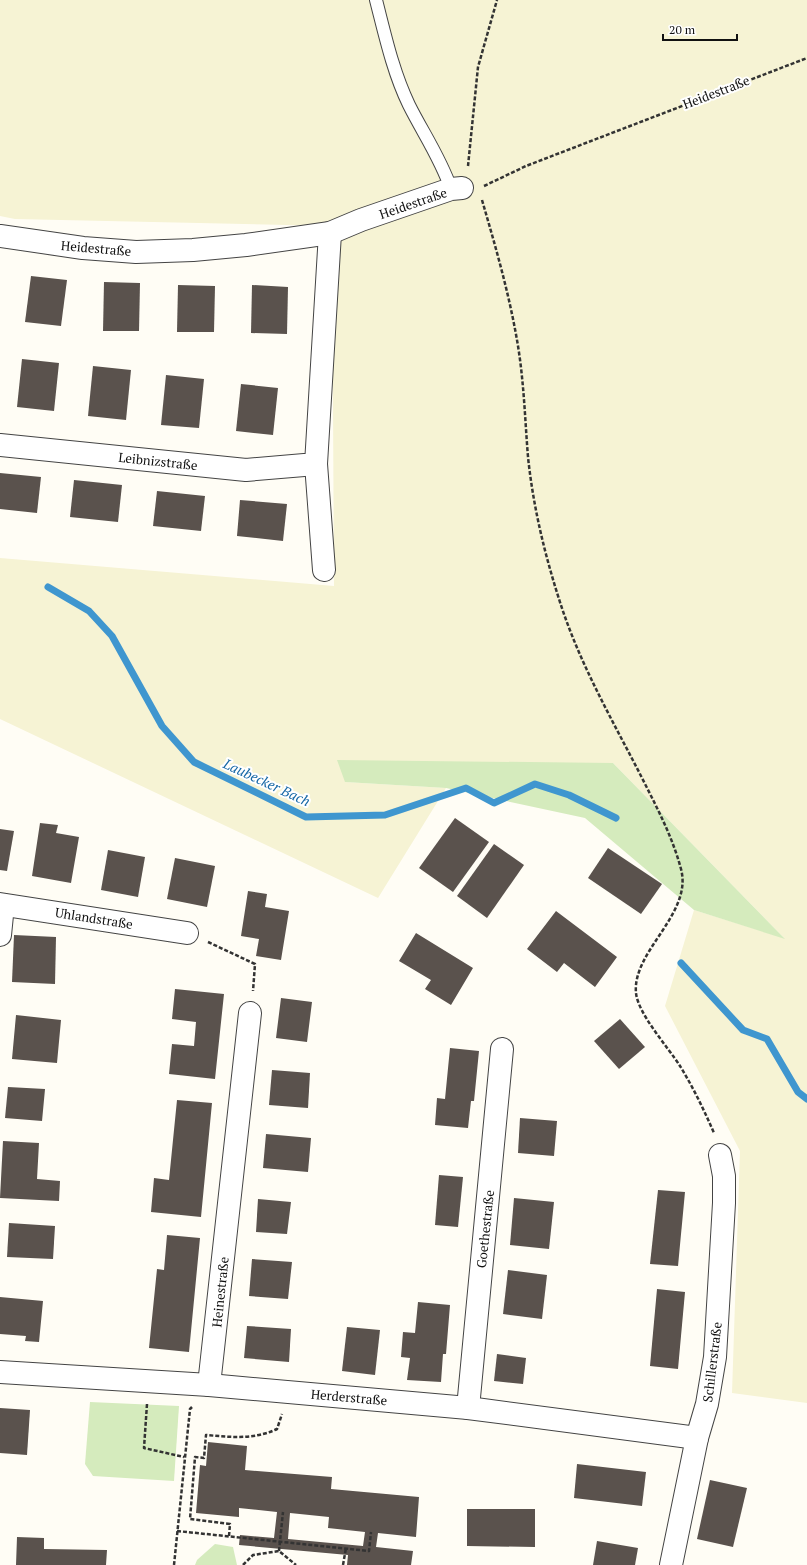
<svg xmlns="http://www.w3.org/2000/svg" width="807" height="1565" font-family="'PT Serif',serif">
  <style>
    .farmland { fill: #f6f3d4 }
    .green { fill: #d5ebbd }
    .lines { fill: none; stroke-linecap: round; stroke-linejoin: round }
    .stream { stroke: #3f96cf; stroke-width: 7 }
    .building { fill: #5a524d; fill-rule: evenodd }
    .lane-casing { stroke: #444; stroke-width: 14 }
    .street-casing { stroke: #444; stroke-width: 24 }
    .path { stroke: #333; stroke-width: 2.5; stroke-dasharray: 4 2; stroke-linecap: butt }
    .lane { stroke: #fff; stroke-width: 12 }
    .street { stroke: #fff; stroke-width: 22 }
    .labels { text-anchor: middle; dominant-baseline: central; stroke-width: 4; stroke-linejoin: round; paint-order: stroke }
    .street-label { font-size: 13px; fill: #111; stroke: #fff }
    .water-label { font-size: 14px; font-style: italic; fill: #1768a6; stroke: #fff }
  </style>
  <rect width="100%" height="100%" fill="#fffdf5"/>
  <polygon class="farmland" points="0,0 807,0 807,1403 732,1393 740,1151 665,1006 694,910 784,938 613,763 345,782 446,788 378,898 0,719 0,558 334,586 332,226 15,219 0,216"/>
  <g class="green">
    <polygon points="337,760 613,763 785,939 694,910 585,818 446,788 345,782"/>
    <polygon points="90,1402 179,1406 174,1481 93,1476 85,1464"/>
    <polygon points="215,1544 233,1547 237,1565 195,1565 197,1560"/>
  </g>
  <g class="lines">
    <g class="stream">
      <polyline points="48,587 89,611 112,636 162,726 194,762 306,817 385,815 466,788 494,803 535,784 569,795 616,818"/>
      <polyline points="681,963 743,1030 767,1039 798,1092 807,1099"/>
    </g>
  </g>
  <g class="building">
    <polygon points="31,276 67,280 61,326 25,322"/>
    <polygon points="104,282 140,283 139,331 103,331"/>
    <polygon points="178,285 215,286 214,332 177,332"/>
    <polygon points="252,285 288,287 287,334 251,333"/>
    <polygon points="22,359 59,363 54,411 17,407"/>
    <polygon points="93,366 131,370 126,420 88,416"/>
    <polygon points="166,375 204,379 199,428 161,425"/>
    <polygon points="241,384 278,388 273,435 236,431"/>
    <polygon points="0,473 41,477 37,513 0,509"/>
    <polygon points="74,480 122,485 118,522 70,517"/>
    <polygon points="157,491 205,496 201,531 153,526"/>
    <polygon points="240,500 287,504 283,541 237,536"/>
    <polygon points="455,818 489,842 453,892 419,868"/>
    <polygon points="40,823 58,825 56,833 79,837 71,883 32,876"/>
    <polygon points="0,829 14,831 7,871 0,870"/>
    <polygon points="494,844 524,865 487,918 457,896"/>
    <polygon points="608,848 662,884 641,914 588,878"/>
    <polygon points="108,850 145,857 138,897 101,890"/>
    <polygon points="175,858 215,866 207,907 167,899"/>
    <polygon points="248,891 267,894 265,907 289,911 281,960 256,956 259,939 241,936"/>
    <polygon points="556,911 617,957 595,987 564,963 557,972 527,949"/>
    <polygon points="416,933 473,968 451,1005 425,989 431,980 399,961"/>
    <polygon points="14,935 56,937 55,984 12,982"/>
    <polygon points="175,989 224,994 215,1079 169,1074 172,1044 194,1046 196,1022 172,1019"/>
    <polygon points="281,998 312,1002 307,1042 276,1038"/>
    <polygon points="16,1015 61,1020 57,1063 12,1059"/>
    <polygon points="620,1019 645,1047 619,1069 594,1041"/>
    <polygon points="450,1048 479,1051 474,1101 471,1101 468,1128 435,1125 437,1098 445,1099"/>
    <polygon points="272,1070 310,1073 308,1108 269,1105"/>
    <polygon points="8,1087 45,1089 42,1121 5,1118"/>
    <polygon points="177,1100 212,1103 201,1217 151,1212 154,1178 169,1180"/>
    <polygon points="520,1118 557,1121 554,1156 518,1153"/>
    <polygon points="266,1134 311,1138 308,1172 263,1168"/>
    <polygon points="3,1141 39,1143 37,1179 60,1181 59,1201 0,1198"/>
    <polygon points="439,1175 463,1177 458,1227 435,1225"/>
    <polygon points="658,1190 685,1192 678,1266 650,1264"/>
    <polygon points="514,1198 554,1202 549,1249 510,1245"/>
    <polygon points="258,1199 291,1202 287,1234 256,1232"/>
    <polygon points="9,1223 55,1226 53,1259 7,1257"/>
    <polygon points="167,1235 200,1238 189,1352 149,1348 157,1269 164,1270"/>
    <polygon points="252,1259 292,1262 288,1299 249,1296"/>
    <polygon points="508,1270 547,1275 542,1319 503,1314"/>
    <polygon points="657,1289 685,1292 678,1369 650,1366"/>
    <polygon points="0,1297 43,1301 39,1342 25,1341 26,1336 0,1334"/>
    <polygon points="418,1302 450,1305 446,1354 443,1354 441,1382 407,1380 410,1358 401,1357 403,1332 415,1333"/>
    <polygon points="247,1326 291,1329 289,1362 244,1358"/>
    <polygon points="347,1327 380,1330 375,1375 342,1371"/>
    <polygon points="497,1354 526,1358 523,1384 494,1381"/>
    <polygon points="0,1408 30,1410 27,1455 0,1453"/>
    <path d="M 208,1442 L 247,1446 L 245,1470 L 332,1477 L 331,1489 L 419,1497 L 416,1537 L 378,1533 L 376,1547 L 413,1551 L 411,1565 L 347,1565 L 348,1555 L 239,1545 L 240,1535 L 274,1538 L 277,1512 L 239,1508 L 239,1517 L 196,1513 L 200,1465 L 206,1466 ZM 290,1513 L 329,1517 L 328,1528 L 365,1532 L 363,1546 L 288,1539 Z"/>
    <polygon points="577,1464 646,1472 642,1506 574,1498"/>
    <polygon points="710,1480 747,1488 733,1547 697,1539"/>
    <polygon points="467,1509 535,1509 535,1547 467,1546"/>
    <polygon points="17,1537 44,1538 44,1549 107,1550 106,1565 16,1565"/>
    <polygon points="597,1541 638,1548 635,1565 593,1565"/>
  </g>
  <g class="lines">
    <defs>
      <path id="lane" d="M 376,0 C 385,35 393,72 409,105 C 423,133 441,159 451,189"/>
      <g id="street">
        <polyline points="0,236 83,248 136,252 193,250 246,245 330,233 361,220 451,189 462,188"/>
        <polyline points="0,445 246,470 316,464 330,233"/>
        <polyline points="316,464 324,570"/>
        <polyline points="0,904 187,933"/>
        <polyline points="0,935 3,905"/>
        <polyline points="0,1372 209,1385 468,1408 697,1438"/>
        <polyline points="209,1385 250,1013"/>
        <polyline points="468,1408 502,1049"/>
        <polyline points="671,1565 697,1438 707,1404 715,1357 724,1203 724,1176 720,1155"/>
      </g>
    </defs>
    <use href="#lane" class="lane-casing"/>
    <use href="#street" class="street-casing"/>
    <g class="path">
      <polyline points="468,166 478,67 497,0"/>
      <polyline points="484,186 526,166 807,58"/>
      <path d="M 482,200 C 496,248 510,297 518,346 C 524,383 525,420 528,457 C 533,505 544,552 559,599 C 578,660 610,716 639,772 C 655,804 672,835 681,869 C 693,914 632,951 636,993 C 638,1014 668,1047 680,1066 C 693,1087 704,1110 714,1133"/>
      <polyline points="208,942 255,964 253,991"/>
      <polyline points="147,1404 144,1448 184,1457"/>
      <polyline points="177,1531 369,1551 371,1532"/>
      <path d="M 229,1536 L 230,1524 L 190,1519 L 195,1457 L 204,1458 L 206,1435 C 230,1437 254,1440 277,1429 L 282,1414"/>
      <polyline points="279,1551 283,1512"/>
      <polyline points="174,1565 190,1409 192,1407"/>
      <polyline points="243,1565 253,1555 279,1551 296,1565"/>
      <polyline points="343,1565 346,1548"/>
    </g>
    <use href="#lane" class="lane"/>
    <use href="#street" class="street"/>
  </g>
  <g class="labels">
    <g class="street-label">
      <text transform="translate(716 92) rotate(-21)">Heidestraße</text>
      <text transform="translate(413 203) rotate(-19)">Heidestraße</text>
      <text transform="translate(96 248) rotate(5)">Heidestraße</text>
      <text transform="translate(158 461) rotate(6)">Leibnizstraße</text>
      <text transform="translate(94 918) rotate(9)">Uhlandstraße</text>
      <text transform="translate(485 1229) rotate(-84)">Goethestraße</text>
      <text transform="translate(220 1292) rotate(-84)">Heinestraße</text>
      <text transform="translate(712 1362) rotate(-83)">Schillerstraße</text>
      <text transform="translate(349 1397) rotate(5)">Herderstraße</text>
    </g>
    <g class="water-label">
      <text transform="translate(267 782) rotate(25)">Laubecker Bach</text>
    </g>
  </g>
  <path d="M663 34v6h74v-6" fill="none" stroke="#111111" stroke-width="2"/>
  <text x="669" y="34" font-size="12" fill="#111111" stroke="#ffffff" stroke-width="3" paint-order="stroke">20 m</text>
</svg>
